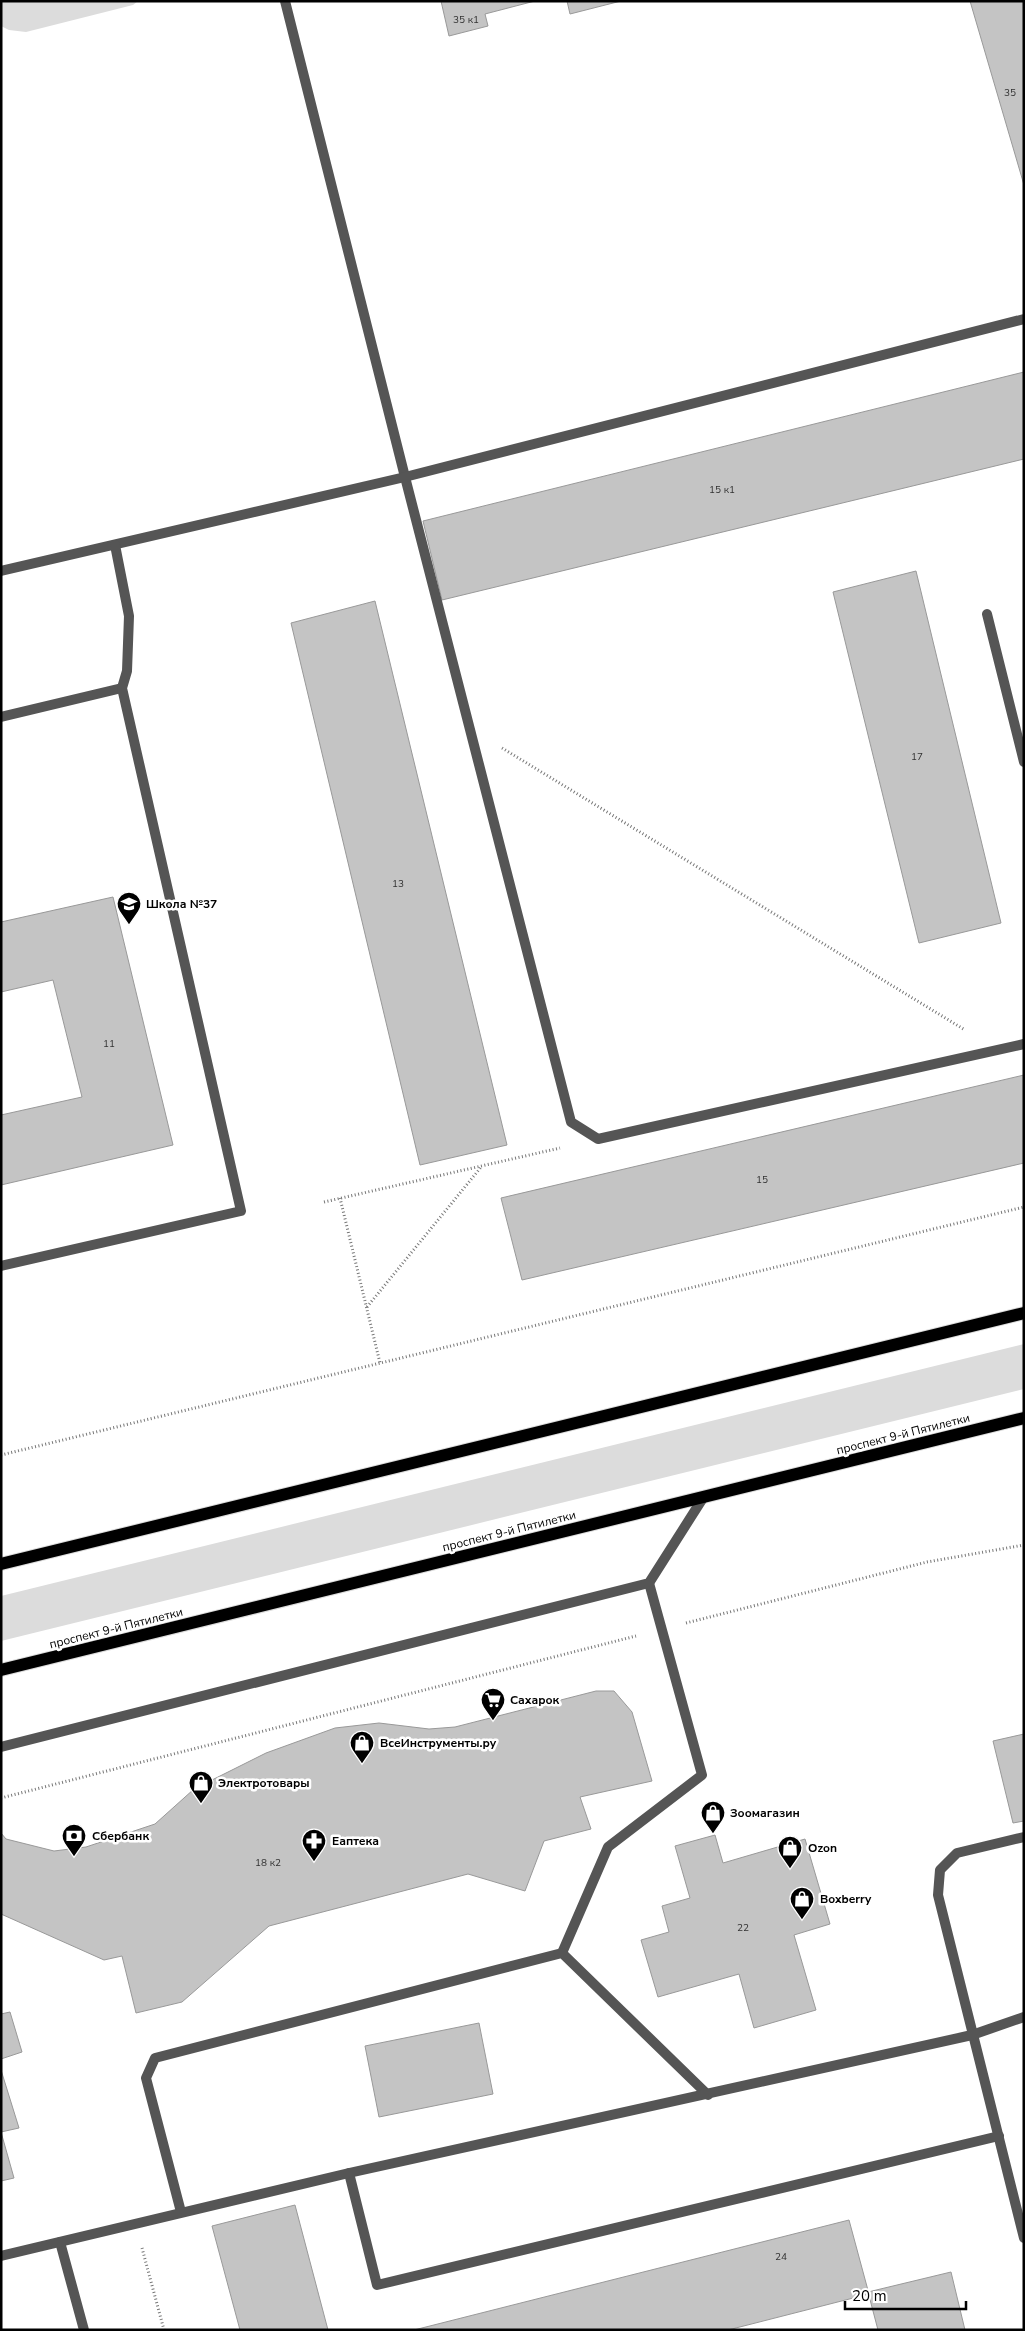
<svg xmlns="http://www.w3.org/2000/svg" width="1025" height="2331" font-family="'Nunito Sans',sans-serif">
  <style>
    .green { fill: #dcdcdc }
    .building { fill: #c4c4c4; stroke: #999 }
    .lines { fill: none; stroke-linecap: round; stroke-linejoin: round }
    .primary-casing { stroke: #dbdbdb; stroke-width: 14 }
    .path { stroke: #777; stroke-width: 3; stroke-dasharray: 1 2.5; stroke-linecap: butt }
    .service { stroke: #555; stroke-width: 10 }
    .primary { stroke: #000; stroke-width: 12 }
    .labels { text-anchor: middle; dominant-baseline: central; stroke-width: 5; stroke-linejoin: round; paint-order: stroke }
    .number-label { font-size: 10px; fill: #313131 }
    .poi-label { font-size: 12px; font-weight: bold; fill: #000; stroke: #fff; text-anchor: start }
    .street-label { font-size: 12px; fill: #000; stroke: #fff }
  </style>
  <rect width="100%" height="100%" fill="#fff"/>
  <g class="green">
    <polygon points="1,1 138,1 133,5 26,32 9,30 1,26"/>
    <polygon points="1024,1344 1024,1389 1,1641 1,1596"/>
  </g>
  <g class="building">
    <polygon points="441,1 535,1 485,14 488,26 449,36"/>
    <polygon points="567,1 621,1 570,14"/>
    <polygon points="970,1 1024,1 1024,185"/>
    <polygon points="1024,372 1024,459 442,600 423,521"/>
    <polygon points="916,571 1001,923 919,943 833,592"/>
    <polygon points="375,601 507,1145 420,1165 291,623"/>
    <polygon points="113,897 173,1145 1,1185 1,1115 82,1097 53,980 1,992 1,922"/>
    <polygon points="1024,1075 1024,1163 522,1280 501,1198"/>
    <polygon points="596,1691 614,1691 632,1712 652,1781 580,1797 591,1829 544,1841 525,1891 468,1874 269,1926 182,2002 136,2013 122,1956 104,1960 1,1914 1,1833 6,1839 54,1851 86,1847 155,1824 194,1789 266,1753 335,1728 379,1723 429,1729 455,1727"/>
    <polygon points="1024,1734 1024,1821 1013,1823 993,1741"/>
    <polygon points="715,1835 723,1863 805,1839 830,1924 794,1935 816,2010 754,2028 739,1974 658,1997 641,1940 669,1932 662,1906 690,1898 675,1846"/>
    <polygon points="10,2012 22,2052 1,2059 1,2014"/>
    <polygon points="479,2023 493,2094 379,2117 365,2046"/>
    <polygon points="1,2070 19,2128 1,2132"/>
    <polygon points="1,2132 14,2178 1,2181"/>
    <polygon points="295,2205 328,2330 240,2330 212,2226"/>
    <polygon points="849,2220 869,2294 728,2330 414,2330"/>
    <polygon points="951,2272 965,2330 878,2330 868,2292"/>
  </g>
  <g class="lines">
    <defs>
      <g id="primary">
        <polyline points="1,1564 1024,1313"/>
        <polyline points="1,1670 1024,1418"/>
      </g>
    </defs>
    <use href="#primary" class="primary-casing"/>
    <g class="path">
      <polyline points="502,748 965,1030"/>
      <polyline points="340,1198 380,1363"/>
      <polyline points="324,1202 560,1148"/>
      <polyline points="367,1307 482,1166"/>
      <polyline points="1,1455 1024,1207"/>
      <polyline points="686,1623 927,1562 1024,1545"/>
      <polyline points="1,1798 636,1636"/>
      <polyline points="142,2248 164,2330"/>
    </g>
    <g class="service">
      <polyline points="285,1 405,477 571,1122 598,1139 1024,1044"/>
      <polyline points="1,571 405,477 1024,319"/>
      <polyline points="987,614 1024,762"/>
      <polyline points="1,717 122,688"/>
      <polyline points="1,1266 241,1211 122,688 127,671 129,616 115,545"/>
      <polyline points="1,1747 649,1583 703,1498"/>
      <polyline points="1024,1837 957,1853 940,1870 938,1895 1024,2238"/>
      <polyline points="562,1953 608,1847 702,1775 649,1583"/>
      <polyline points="349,2173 377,2285 999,2136"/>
      <polyline points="181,2212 146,2078 155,2058 562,1953 708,2095"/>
      <polyline points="60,2242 84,2330"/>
      <polyline points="1,2256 349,2173 972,2035 1024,2017"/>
    </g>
    <use href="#primary" class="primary"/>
  </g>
  <defs>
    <symbol id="school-pin" viewBox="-11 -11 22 30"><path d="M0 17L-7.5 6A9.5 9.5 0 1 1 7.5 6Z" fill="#000" stroke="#fff"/><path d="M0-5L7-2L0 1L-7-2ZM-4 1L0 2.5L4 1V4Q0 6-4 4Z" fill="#fff"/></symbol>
    <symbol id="supermarket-pin" viewBox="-11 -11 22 30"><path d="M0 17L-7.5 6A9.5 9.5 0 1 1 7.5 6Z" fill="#000" stroke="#fff"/><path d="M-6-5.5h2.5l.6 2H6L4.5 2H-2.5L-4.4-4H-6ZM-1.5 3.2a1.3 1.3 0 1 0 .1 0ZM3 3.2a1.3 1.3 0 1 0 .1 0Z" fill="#fff"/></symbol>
    <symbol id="shop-pin" viewBox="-11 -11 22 30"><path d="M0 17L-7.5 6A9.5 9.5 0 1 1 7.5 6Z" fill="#000" stroke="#fff"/><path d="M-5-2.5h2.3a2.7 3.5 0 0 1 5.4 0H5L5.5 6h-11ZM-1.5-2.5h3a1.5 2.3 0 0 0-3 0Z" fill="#fff"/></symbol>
    <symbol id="bank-pin" viewBox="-11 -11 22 30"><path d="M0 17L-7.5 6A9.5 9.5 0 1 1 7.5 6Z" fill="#000" stroke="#fff"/><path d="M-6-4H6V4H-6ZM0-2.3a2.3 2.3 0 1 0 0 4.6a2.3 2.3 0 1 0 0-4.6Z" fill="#fff"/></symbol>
    <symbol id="pharmacy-pin" viewBox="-11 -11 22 30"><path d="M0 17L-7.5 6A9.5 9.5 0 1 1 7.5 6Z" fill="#000" stroke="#fff"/><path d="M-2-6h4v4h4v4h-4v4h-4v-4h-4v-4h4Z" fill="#fff"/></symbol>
  </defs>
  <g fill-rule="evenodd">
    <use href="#school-pin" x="115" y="890" width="28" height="38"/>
    <use href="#supermarket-pin" x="479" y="1686" width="28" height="38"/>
    <use href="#shop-pin" x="348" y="1729" width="28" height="38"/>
    <use href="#shop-pin" x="187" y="1769" width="28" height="38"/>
    <use href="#shop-pin" x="699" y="1799" width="28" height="38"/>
    <use href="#bank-pin" x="60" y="1822" width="28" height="38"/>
    <use href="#pharmacy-pin" x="300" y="1827" width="28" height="38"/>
    <use href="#shop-pin" x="776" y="1834" width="28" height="38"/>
    <use href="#shop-pin" x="788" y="1885" width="28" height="38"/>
  </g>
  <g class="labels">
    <g class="number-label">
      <text x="466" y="20">35 к1</text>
      <text x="1010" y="93">35</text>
      <text x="722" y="490">15 к1</text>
      <text x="917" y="757">17</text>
      <text x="398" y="884">13</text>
      <text x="109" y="1044">11</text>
      <text x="762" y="1180">15</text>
      <text x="268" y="1863">18 к2</text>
      <text x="743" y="1928">22</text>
      <text x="781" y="2257">24</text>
    </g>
    <g class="poi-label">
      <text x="146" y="904">Школа №37</text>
      <text x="510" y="1700">Сахарок</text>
      <text x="380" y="1743">ВсеИнструменты.ру</text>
      <text x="218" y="1783">Электротовары</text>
      <text x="730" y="1813">Зоомагазин</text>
      <text x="92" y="1836">Сбербанк</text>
      <text x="332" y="1841">Еаптека</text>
      <text x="808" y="1848">Ozon</text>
      <text x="820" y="1899">Boxberry</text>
    </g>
    <g class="street-label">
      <text transform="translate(903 1434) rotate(-14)">проспект 9-й Пятилетки</text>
      <text transform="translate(509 1531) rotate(-14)">проспект 9-й Пятилетки</text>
      <text transform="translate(116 1628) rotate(-14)">проспект 9-й Пятилетки</text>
    </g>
  </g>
  <rect width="1025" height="2331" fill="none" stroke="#000000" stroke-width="5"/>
  <path d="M845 2301v8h121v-8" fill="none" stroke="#000000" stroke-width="2.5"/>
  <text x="852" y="2301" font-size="15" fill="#000000" stroke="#ffffff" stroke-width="4" paint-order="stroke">20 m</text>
</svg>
